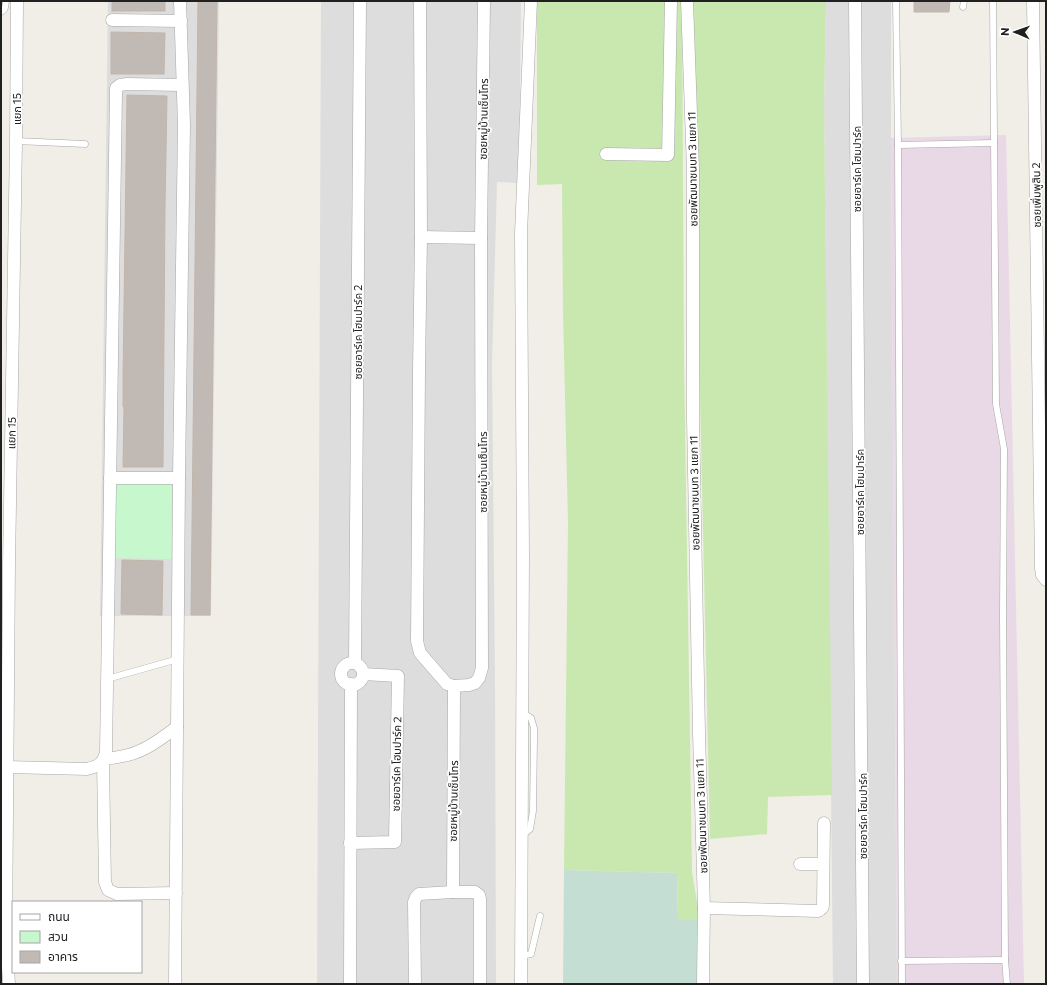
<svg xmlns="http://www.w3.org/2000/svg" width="1047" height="985" font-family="Commissioner,'Noto Sans Thai',sans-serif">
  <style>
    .residential { fill: #dedddd }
    .industrial { fill: #e9d9e6 }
    .grass { fill: #c9e8b0 }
    .wetland { fill: #c5ded3 }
    .park { fill: #c7f8cd }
    .building { fill: #c1bab4; stroke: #c2b5aa }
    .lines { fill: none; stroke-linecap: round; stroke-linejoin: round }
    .service-casing { stroke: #a7a7a7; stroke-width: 7 }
    .minor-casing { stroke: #a7a7a7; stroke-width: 13 }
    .service { stroke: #fff; stroke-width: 6 }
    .minor { stroke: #fff; stroke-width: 12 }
    .labels { text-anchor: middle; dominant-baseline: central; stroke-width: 3.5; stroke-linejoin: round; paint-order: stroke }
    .street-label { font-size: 11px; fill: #202020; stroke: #fff }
  </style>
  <rect width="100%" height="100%" fill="#f0eee7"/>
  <g class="residential">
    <polygon points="108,1 219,1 211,616 100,616"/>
    <polygon points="321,1 521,1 519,183 497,182 492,365 495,679 496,984 317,984"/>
    <polygon points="826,1 891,1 891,138 897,984 833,984 824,106"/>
  </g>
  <polygon class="industrial" points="1006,135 1024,984 897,984 891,138"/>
  <g class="grass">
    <polygon points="537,1 682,1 684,360 692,872 700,920 678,920 677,873 564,870 568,522 563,313 562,184 537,185"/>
    <polygon points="691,1 826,1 824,106 832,795 768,797 767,834 710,839"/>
  </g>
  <polygon class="wetland" points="564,870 677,873 678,920 700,920 699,984 563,984"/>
  <polygon class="park" points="114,481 172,482 171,559 113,558"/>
  <g class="building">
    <rect x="112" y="1" width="53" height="10"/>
    <polygon points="198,1 217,1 210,615 191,615"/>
    <polygon points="914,1 950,1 949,12 914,12"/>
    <polygon points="111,32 165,33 164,74 111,74"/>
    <polygon points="127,95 167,96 165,207 163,467 123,467 124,407 123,407 123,376"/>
    <polygon points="122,560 163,561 162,615 121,614"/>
  </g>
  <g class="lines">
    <defs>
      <g id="service">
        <polyline points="896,1 898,145 902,984"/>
        <polyline points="993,1 996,404 1004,449 1003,616 1005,960 1007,984"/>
        <polyline points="963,7 964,1"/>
        <path d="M 1,12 C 6,10 5,6 6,1"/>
        <polyline points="16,141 85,144"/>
        <polyline points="898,145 994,143"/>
        <polyline points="107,679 178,659"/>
        <polyline points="522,836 530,829 533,811 534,740 534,728 531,718 523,713"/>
        <polyline points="521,956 531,954 540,916"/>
        <polyline points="901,961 1005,960"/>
      </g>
      <g id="minor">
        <polyline points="420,1 421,237 419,371 417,641 420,653 447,684 454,686 469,685 475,683 479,678 482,668 481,238 484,1"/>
        <polyline points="687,1 693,170 693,418 699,733 704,908 703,984"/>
        <polyline points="855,1 863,984"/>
        <polyline points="1033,1 1041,568 1042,575 1046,580"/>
        <polyline points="112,20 181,21"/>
        <polyline points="606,154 668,155 671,1"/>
        <polyline points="421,237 481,238"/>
        <polyline points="110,478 179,478"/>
        <polyline points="355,663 360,1"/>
        <circle cx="352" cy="674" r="11"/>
        <path d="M 104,759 C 112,758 120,757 128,755 C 147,750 162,738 177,727"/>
        <polyline points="103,762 105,882 108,890 117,894 176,893"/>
        <path d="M 7,767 L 87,769 C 99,766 102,764 106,753 L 116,92 L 116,88 L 120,85 L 127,84 L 182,85"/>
        <polyline points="350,843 395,842 398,676 363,674"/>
        <polyline points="800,864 823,864"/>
        <polyline points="453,892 454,686"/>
        <path d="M 704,908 L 818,911 C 821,909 823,909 823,905 L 824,823"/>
        <polyline points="9,984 6,935 9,565 16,141 17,1"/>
        <polyline points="175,984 179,478 184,125 180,1"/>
        <polyline points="350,984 351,684"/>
        <polyline points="415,984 414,902 416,897 419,894 453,892 475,892 479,895 480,899 480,984"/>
        <polyline points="521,984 523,556 521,233 531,1"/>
      </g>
    </defs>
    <use href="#service" class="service-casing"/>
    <use href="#minor" class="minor-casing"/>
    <use href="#service" class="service"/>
    <use href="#minor" class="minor"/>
  </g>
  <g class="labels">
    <g class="street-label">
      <text transform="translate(16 109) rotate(-90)">แยก 15</text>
      <text transform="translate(483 119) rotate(-89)">ซอยหมู่บ้านเซ็นโทร</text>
      <text transform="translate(692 169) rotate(-91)">ซอยพัฒนาชนบท 3 แยก 11</text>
      <text transform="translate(856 169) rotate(-90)">ซอยอาร์เค โฮมปาร์ค</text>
      <text transform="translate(1036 195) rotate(-91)">ซอยเพิ่มพูสิน 2</text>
      <text transform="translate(357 332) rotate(-90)">ซอยอาร์เค โฮมปาร์ค 2</text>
      <text transform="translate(11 433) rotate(-89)">แยก 15</text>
      <text transform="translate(482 472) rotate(-90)">ซอยหมู่บ้านเซ็นโทร</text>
      <text transform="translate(859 492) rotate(-90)">ซอยอาร์เค โฮมปาร์ค</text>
      <text transform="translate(694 493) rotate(-91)">ซอยพัฒนาชนบท 3 แยก 11</text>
      <text transform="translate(396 764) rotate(-89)">ซอยอาร์เค โฮมปาร์ค 2</text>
      <text transform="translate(453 801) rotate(-89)">ซอยหมู่บ้านเซ็นโทร</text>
      <text transform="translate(701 816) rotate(-92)">ซอยพัฒนาชนบท 3 แยก 11</text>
      <text transform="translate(862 816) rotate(-90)">ซอยอาร์เค โฮมปาร์ค</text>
    </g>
  </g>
  <rect width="1047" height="985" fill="none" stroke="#202020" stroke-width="4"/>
  <rect x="12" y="901" width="130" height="72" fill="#ffffff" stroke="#a6a6a6"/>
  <rect x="20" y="914" width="20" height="6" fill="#ffffff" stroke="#a6a6a6"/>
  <text x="48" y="921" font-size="12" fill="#202020">ถนน</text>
  <rect x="20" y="931" width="20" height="12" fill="#c7f8cd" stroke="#a6a6a6"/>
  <text x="48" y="941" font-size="12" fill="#202020">สวน</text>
  <rect x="20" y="951" width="20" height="12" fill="#c1bab4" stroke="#a6a6a6"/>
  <text x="48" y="961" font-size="12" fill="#202020">อาคาร</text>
  <g transform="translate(1015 32) rotate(272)" stroke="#ffffff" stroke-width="3" paint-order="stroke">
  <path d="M0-3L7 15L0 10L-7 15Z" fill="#202020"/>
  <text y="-6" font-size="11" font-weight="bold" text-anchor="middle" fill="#202020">N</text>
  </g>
</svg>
